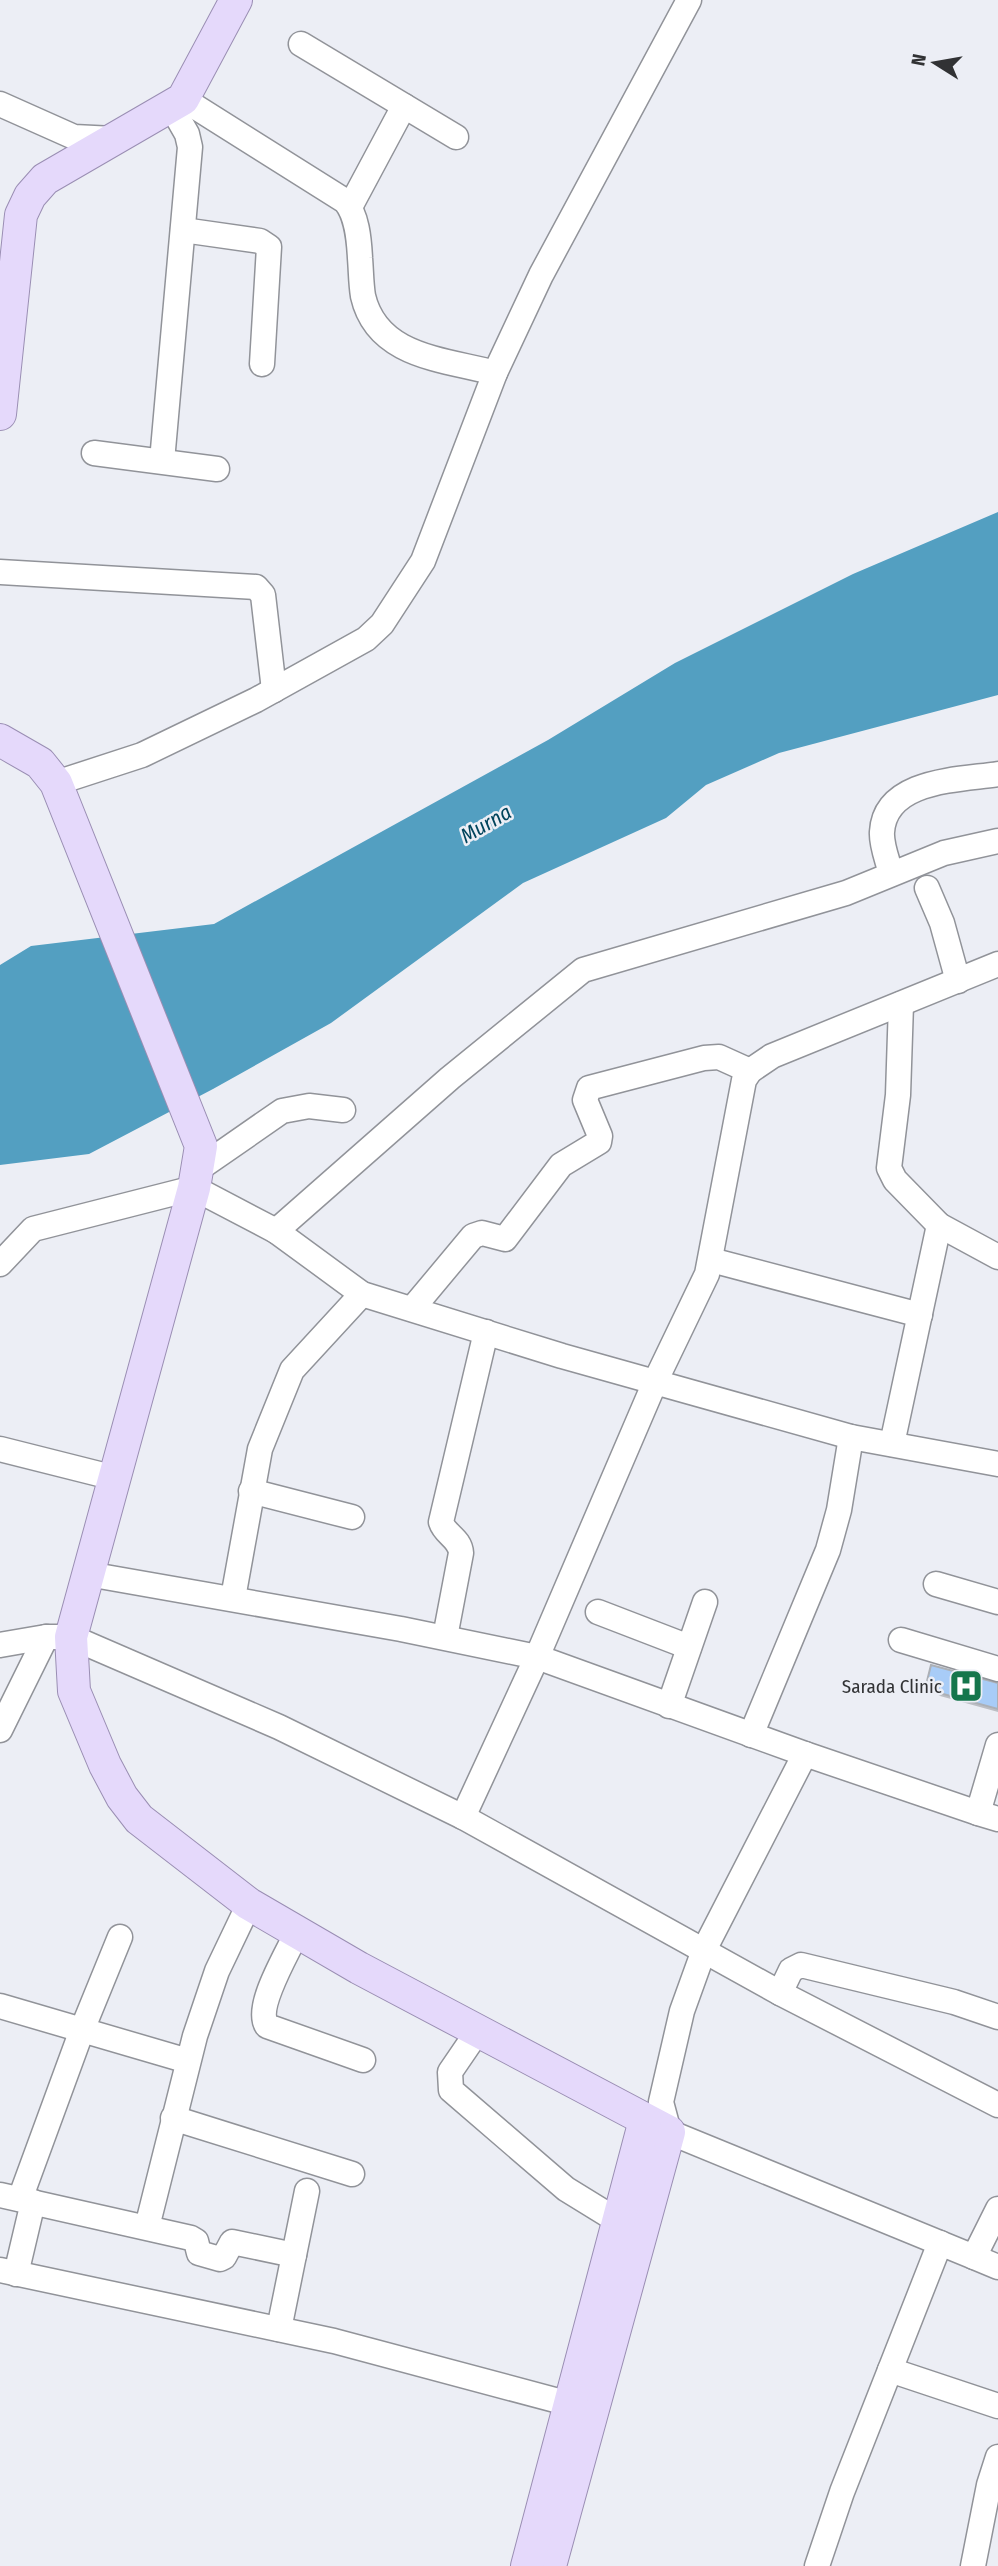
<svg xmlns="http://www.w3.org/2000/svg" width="998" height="2566" font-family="'Fira Sans Condensed',sans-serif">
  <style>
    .water { fill: #539fc1 }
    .shadow { fill: #0003 }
    .building { fill: #a8ccf7; stroke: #acb0b6; stroke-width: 2 }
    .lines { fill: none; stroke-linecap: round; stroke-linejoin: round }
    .minor-casing { stroke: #919399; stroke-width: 27 }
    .major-casing { stroke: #9a8eb3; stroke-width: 34 }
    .minor { stroke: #fff; stroke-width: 24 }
    .major { stroke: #e5d9fb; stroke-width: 32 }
    .labels { text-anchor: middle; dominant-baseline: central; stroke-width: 5; stroke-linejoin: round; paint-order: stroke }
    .poi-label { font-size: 19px; fill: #313234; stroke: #eceef5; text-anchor: end }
    .water-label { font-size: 21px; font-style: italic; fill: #00445c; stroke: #eceef5 }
  </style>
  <rect width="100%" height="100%" fill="#eceef5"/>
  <polygon class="water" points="998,512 998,695 779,753 706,785 666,818 523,883 331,1023 213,1089 89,1154 0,1165 0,965 31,946 214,924 548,740 675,663 853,574"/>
  <polygon class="shadow" points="998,1684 998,1712 940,1696 927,1688"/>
  <polygon class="building" points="931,1665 998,1683 998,1709 925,1689"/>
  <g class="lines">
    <defs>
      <g id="minor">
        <polyline points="301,44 456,137"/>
        <path d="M 183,99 L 345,201 C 357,215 359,239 360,258 C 361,270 361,284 363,296 C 377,357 443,359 495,373"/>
        <polyline points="0,104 74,137 114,139"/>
        <polyline points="350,207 404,106"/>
        <polyline points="183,230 260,241 269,247 262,364"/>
        <polyline points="94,453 217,469"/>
        <polyline points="162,461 190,147 187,134 171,106"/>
        <polyline points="0,572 256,587 263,595 274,690"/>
        <polyline points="56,783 142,755 256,700 366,639 382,624 423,561 495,373 541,275 689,0"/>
        <path d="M 891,874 C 888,861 881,845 882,832 C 885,779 960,780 998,774"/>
        <polyline points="927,888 942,923 958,981"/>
        <polyline points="901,1004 898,1095 889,1168 895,1180 939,1225 998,1257"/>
        <polyline points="197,1170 282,1111 309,1106 343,1110"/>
        <polyline points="276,1231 450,1078 583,970 846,893 944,853 998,841"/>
        <polyline points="711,1260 920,1315"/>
        <polyline points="0,1264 33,1229 194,1188 276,1231 362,1294 562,1356 851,1437 998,1464"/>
        <polyline points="412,1309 473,1236 482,1233 505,1239 561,1165 599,1142 600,1136 585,1100 589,1088 704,1058 719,1057 750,1071"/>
        <polyline points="892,1444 939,1225"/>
        <polyline points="0,1449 115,1478"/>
        <polyline points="251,1491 352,1517"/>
        <polyline points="88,1574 401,1629 537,1657 805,1754 978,1813"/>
        <polyline points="936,1584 998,1602"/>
        <polyline points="233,1598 260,1449 292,1370 362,1294"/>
        <polyline points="598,1612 689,1647"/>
        <path d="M 445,1637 L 461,1553 C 460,1538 445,1535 441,1522 L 486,1332"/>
        <polyline points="901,1640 998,1669"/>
        <polyline points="0,1645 46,1637 71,1637 279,1727 463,1817 780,1993 998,2105"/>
        <polyline points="669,1706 705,1602"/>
        <polyline points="0,1730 46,1637"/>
        <polyline points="751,1735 828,1550 839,1510 851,1437"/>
        <polyline points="998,1745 978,1813 998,1819"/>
        <polyline points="805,1754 704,1950 682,2011 661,2102 669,2132 974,2257 998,2209"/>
        <polyline points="463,1817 537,1657 655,1382 707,1274 744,1080 750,1071 772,1056 998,964"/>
        <path d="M 297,1932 C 288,1953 254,2007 267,2026 L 363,2060"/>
        <polyline points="780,1993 791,1970 801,1965 954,2002 998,2017"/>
        <polyline points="0,2006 188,2061"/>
        <polyline points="478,2031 450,2072 451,2090 566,2189 618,2221"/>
        <polyline points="173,2118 352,2174"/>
        <polyline points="0,2195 191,2238 196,2241 199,2253 220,2259 224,2257 232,2242 294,2255"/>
        <polyline points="20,2199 82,2030 120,1937"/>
        <polyline points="147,2227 195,2036 217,1971 249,1904"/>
        <polyline points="974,2257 998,2267"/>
        <polyline points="0,2270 334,2341 570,2404"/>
        <polyline points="16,2274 33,2202"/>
        <polyline points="279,2329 307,2191"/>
        <polyline points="890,2370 998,2406"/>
        <polyline points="817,2566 842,2492 940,2243"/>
        <polyline points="973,2566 989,2485 998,2457"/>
      </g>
      <g id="major">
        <polyline points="0,414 21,215 30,196 45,179 183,99 236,0"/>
        <polyline points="0,740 40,763 56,783 201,1146 194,1188 71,1637 74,1691 105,1765 122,1797 139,1819 249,1904 359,1968 669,2132 550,2566"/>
        <polyline points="527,2566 645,2120"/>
      </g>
    </defs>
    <use href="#minor" class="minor-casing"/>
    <use href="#major" class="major-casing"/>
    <use href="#minor" class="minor"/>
    <use href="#major" class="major"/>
  </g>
  <defs>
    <symbol id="hospital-square" viewBox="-11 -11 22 22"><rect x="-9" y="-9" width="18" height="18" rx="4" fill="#15764c" stroke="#eceef5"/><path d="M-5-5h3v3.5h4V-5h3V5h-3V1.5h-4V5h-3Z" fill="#fff"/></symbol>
  </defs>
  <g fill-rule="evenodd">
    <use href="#hospital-square" x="947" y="1667" width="38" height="38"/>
  </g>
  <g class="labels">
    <g class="poi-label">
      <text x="942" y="1686">Sarada Clinic</text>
    </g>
    <g class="water-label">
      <text transform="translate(486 824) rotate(-30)">Murna</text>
    </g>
  </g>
  <g transform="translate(935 63) rotate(281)" stroke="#eceef5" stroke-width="5" paint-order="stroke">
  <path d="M0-5L12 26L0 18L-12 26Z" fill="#313234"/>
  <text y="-10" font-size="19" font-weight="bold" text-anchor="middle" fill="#313234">N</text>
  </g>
</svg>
